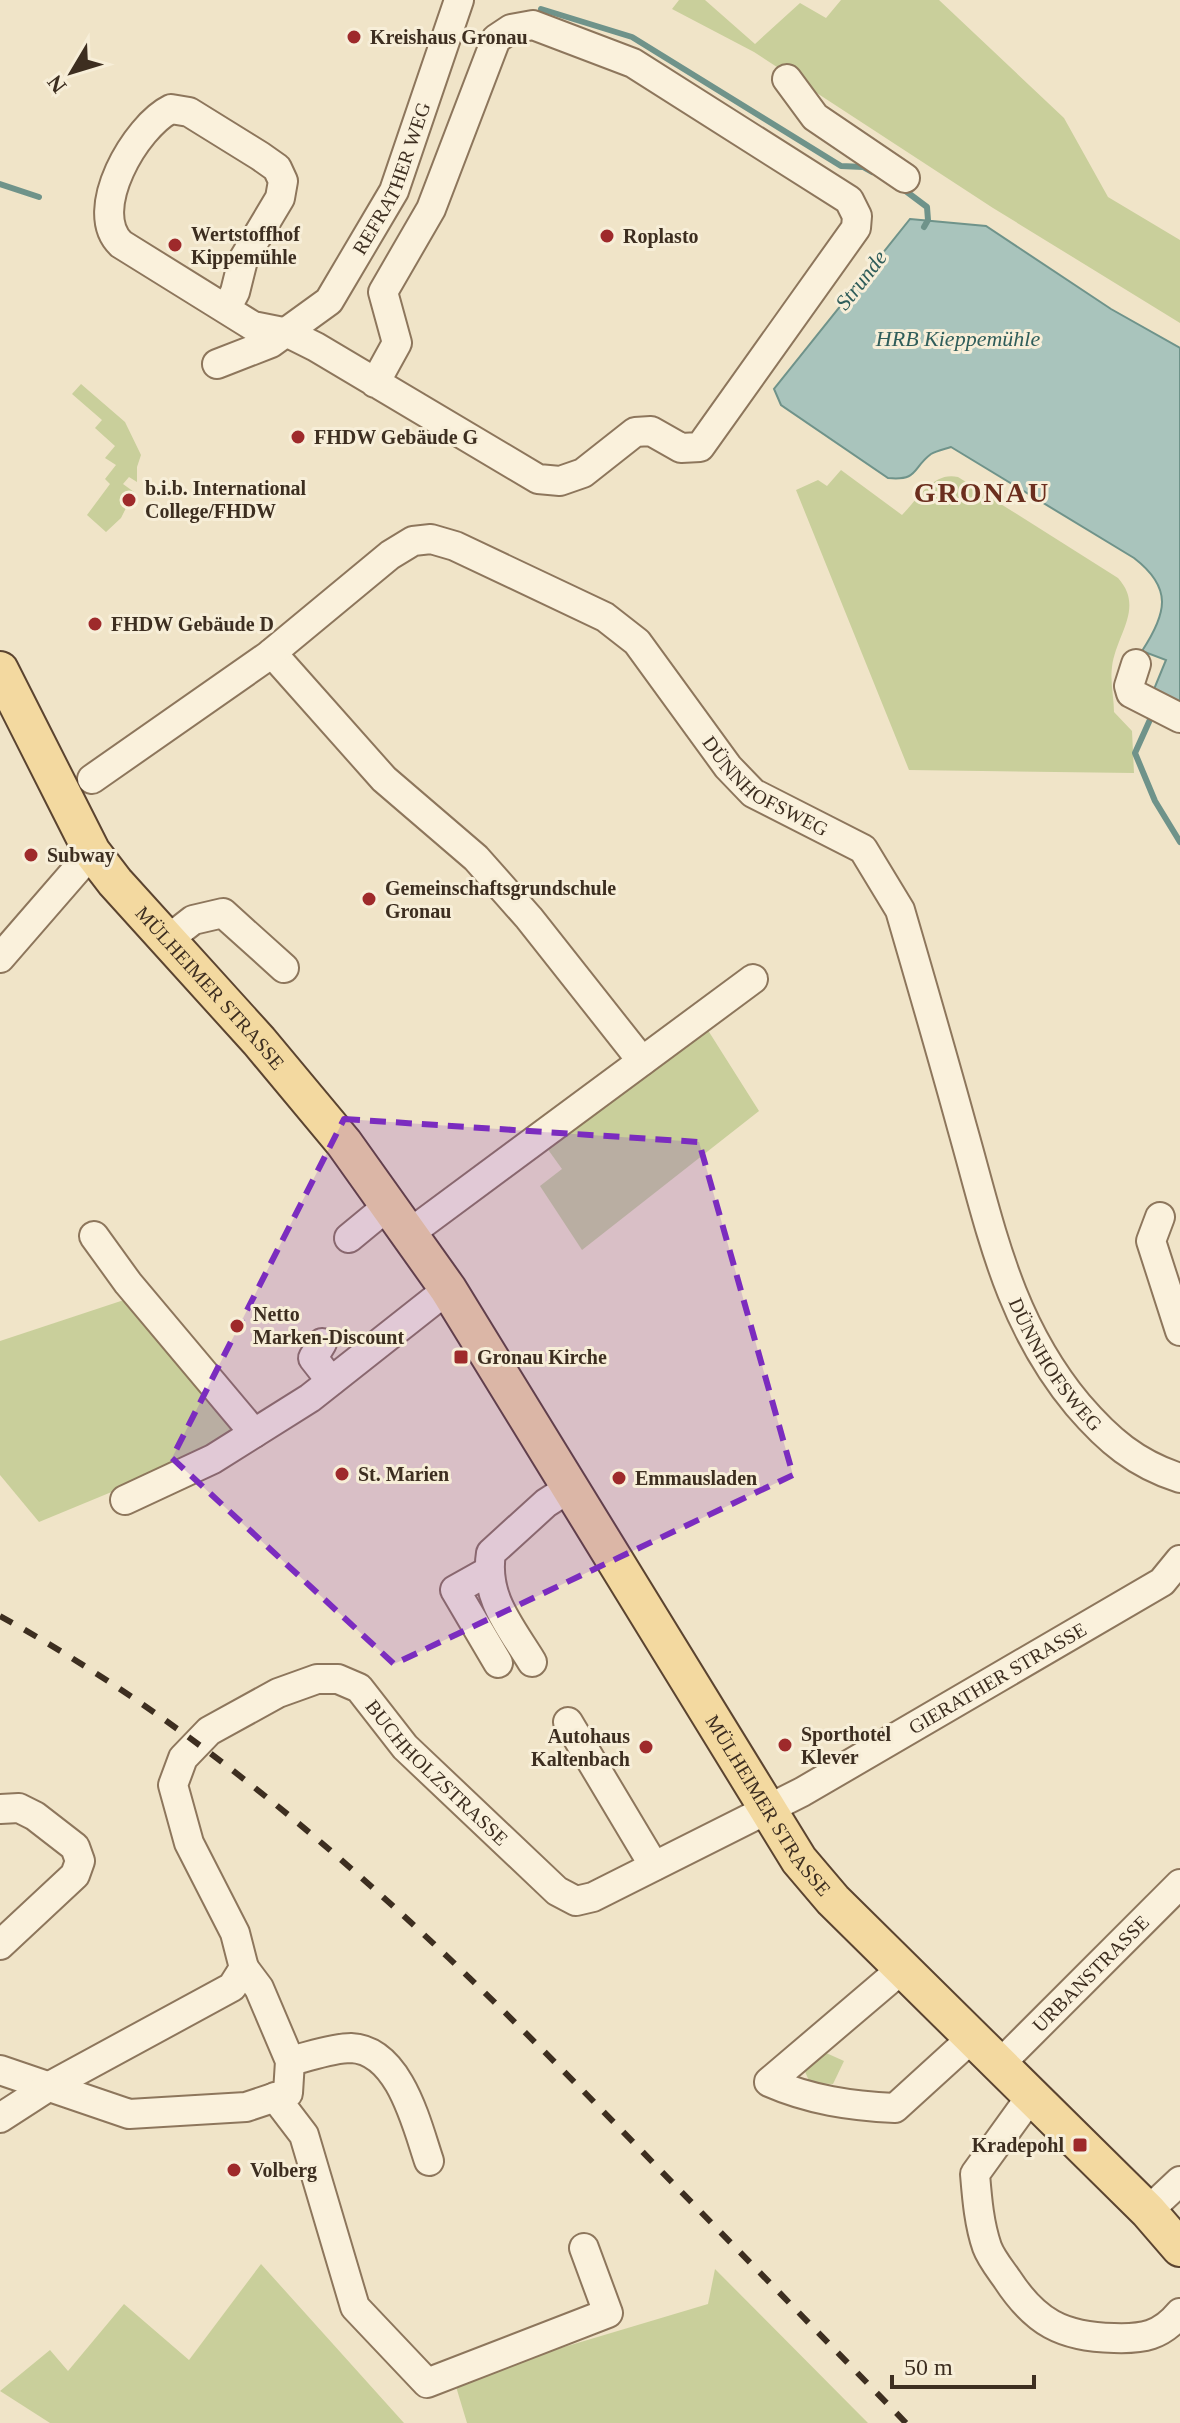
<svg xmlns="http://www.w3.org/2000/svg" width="1180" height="2423" font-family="Georgia,serif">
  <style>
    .green { fill: #c9cf9b }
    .water { fill: #a9c4bc; stroke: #6f938a; stroke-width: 2 }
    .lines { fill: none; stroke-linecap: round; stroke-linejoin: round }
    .stream { stroke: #6f938a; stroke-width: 6 }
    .minor-casing { stroke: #8d765c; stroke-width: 32 }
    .major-casing { stroke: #5b4430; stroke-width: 40 }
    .minor { stroke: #faf1dc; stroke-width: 28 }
    .major { stroke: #f3d9a0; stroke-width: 36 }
    .rail { stroke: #3d2e20; stroke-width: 6; stroke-dasharray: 14 14; stroke-linecap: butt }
    .marked { fill: #7b2cbf; fill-opacity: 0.2; stroke: #7b2cbf; stroke-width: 6; stroke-dasharray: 16 10; stroke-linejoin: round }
    .poi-dot { fill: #9e2a2b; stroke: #f7eed8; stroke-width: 3 }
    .labels { text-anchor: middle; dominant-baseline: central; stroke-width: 6; stroke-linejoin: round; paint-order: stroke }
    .poi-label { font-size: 20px; font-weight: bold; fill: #3d2e20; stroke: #f7eed8; text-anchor: start }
    .street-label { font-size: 20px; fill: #3d2e20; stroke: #f7eed8 }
    .water-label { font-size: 22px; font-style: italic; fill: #2f5d5a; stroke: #f7eed8 }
    .district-label { font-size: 28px; font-weight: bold; letter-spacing: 2px; fill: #6b2e1e; stroke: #f7eed8 }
  </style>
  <rect width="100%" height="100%" fill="#f0e4c8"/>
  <g class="green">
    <polygon points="679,0 705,0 755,44 800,3 826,18 841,0 939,0 1064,118 1108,197 1180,240 1180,323 993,208 754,52 672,9"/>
    <polygon points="81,384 125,422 141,455 137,467 137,482 129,477 123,484 134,492 121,518 106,532 87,515 110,484 105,479 116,465 105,458 115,446 95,428 102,420 72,394"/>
    <path d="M 841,470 L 902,515 C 918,499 933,471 958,477 L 1118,578 C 1145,608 1116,634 1112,667 C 1110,682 1114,698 1114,712 L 1132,731 L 1134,773 L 909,770 L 796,490 L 818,480 L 827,486 Z"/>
    <polygon points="704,1024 759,1111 582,1250 540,1186 562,1169 544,1144"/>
    <polygon points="133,1297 239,1426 172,1467 39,1522 0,1475 0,1341"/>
    <polygon points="815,2048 844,2061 833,2084 810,2083 800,2060"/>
    <polygon points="261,2264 404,2423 50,2423 0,2391 50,2350 68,2371 124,2304 189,2360"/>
    <polygon points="715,2269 868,2423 467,2423 454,2380 708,2304"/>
  </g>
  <path class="water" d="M 910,219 L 986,226 L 1111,309 L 1180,348 L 1180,706 L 1152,694 L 1166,660 L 1142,651 C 1167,613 1173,588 1134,558 L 951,447 C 945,449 936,451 931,454 C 912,468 919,481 888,478 L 781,405 L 774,389 Z"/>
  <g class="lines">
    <g class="stream">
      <polyline points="541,9 632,37 841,166 863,167 872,172"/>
      <polyline points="0,184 39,197"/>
      <polyline points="903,189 927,207 928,220 924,227"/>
      <polyline points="1153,713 1135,753 1155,801 1180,842"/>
    </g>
    <defs>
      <g id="minor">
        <polyline points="787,79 815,117 905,178"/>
        <path d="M 226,309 L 235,292 L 243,260 L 280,198 L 283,181 L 277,168 L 260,156 L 189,112 L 171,109 C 136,126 86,211 121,244 L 253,326 L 288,333 L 316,347 L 538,479 L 560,481 L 583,473 L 635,432 L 651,431 L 681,448 L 700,447 L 856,228 L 857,216 L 849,200 L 633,63 L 533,25 L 511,29 L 496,39 L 431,209 L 383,292 L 397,343 L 375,383"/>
        <path id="s1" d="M 217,364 L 271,343 L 329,301 L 394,191 L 459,0"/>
        <polyline points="272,653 384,779 476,858 529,918 642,1061"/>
        <polyline points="1136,664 1129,686 1131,693 1180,718"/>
        <path id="s2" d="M 92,779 L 268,656 L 390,555 L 413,541 L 431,539 L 455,546 L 605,617 L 637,642 L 728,767 L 753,793 L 863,849 L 900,910 C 921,982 942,1054 962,1127 C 991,1229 1008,1321 1078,1405 C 1108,1440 1136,1464 1180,1478"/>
        <polyline points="166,941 193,920 223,913 284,968"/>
        <polyline points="0,958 92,852"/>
        <polyline points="1160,1217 1151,1241 1180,1331"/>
        <polyline points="410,1233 753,979"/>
        <polyline points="94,1236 128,1283 254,1433"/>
        <polyline points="349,1238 389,1205"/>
        <polyline points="322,1343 313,1358 331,1381"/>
        <polyline points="125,1500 213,1459 310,1398 448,1289"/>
        <polyline points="489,1571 455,1590 498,1663"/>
        <path d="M 532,1662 C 510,1626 484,1597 491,1553 L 546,1503 L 571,1487"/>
        <polyline points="568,1722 654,1866"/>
        <polyline points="0,1809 19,1808 35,1816 75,1847 80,1861 75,1875 0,1945"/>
        <path d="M 903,1968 L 769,2082 C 810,2100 851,2106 895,2108 L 973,2037"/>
        <path d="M 290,2061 C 308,2057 332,2048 351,2048 C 400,2050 417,2126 429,2161"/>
        <path id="s3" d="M 1000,2064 L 1180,1884"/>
        <polyline points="0,2070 129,2114 246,2107 288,2093 290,2061 259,1988 244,1968"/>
        <path d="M 1032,2095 L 975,2174 C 977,2198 979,2224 987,2247 C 991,2258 1000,2269 1007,2279 C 1035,2322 1062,2337 1114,2338 C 1143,2339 1161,2336 1180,2313"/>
        <polyline points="275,2097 304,2135 355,2307 427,2383 608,2313 584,2248"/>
        <path id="s4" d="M 0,2118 L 48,2087 L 232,1987 L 244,1968 L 235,1933 L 189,1843 L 173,1785 L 183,1758 L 209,1731 L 278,1693 L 317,1679 L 338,1679 L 359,1688 L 405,1747 L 557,1891 L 576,1901 L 593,1897 L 802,1792 L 1162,1582 L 1180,1560"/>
        <polyline points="1148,2211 1180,2181"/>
      </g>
      <g id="major">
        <path id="s5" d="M 0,670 L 92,852 L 115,882 L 259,1041 L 344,1143 L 448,1289 L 799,1860 L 833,1900 L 1148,2211 L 1180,2248"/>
      </g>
    </defs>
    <use href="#minor" class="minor-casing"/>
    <use href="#major" class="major-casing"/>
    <use href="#minor" class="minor"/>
    <use href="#major" class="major"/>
    <path class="rail" d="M 0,1616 C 242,1749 442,1945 633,2142 C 724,2236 815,2329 906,2423"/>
  </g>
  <path class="marked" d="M 344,1119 L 699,1142 L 793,1475 L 394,1664 L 172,1458 Z"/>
  <g class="poi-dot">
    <circle cx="354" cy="37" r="8"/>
    <circle cx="607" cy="236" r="8"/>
    <circle cx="175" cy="245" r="8"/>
    <circle cx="298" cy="437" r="8"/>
    <circle cx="129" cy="500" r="8"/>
    <circle cx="95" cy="624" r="8"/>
    <circle cx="31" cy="855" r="8"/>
    <circle cx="369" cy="899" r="8"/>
    <circle cx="237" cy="1326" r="8"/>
    <rect x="453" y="1349" width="16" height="16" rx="4"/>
    <circle cx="342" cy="1474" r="8"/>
    <circle cx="619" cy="1478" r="8"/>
    <circle cx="785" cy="1745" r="8"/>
    <circle cx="646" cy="1747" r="8"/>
    <rect x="1072" y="2137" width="16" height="16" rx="4"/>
    <circle cx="234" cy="2170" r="8"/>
  </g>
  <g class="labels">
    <g class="poi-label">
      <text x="370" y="37">Kreishaus Gronau</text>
      <text x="191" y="234">Wertstoffhof<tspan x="191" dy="23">Kippemühle</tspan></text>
      <text x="623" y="236">Roplasto</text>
      <text x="314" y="437">FHDW Gebäude G</text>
      <text x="145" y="488">b.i.b. International<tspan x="145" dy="23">College/FHDW</tspan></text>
      <text x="111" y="624">FHDW Gebäude D</text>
      <text x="47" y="855">Subway</text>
      <text x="385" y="888">Gemeinschaftsgrundschule<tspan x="385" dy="23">Gronau</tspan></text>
      <text x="253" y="1314">Netto<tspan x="253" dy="23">Marken-Discount</tspan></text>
      <text x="477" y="1357">Gronau Kirche</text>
      <text x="358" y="1474">St. Marien</text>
      <text x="635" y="1478">Emmausladen</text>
      <text x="801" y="1734">Sporthotel<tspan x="801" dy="23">Klever</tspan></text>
      <text x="630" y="1736" text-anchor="end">Autohaus<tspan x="630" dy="23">Kaltenbach</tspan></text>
      <text x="1064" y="2145" text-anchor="end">Kradepohl</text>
      <text x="250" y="2170">Volberg</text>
    </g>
    <g class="street-label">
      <text stroke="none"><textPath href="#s1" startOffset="268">REFRATHER WEG</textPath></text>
      <text stroke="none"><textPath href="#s2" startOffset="846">DÜNNHOFSWEG</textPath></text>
      <text stroke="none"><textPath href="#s5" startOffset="384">MÜLHEIMER STRASSE</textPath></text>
      <text stroke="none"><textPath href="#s2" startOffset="1518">DÜNNHOFSWEG</textPath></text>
      <text stroke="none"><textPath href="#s4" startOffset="1500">GIERATHER STRASSE</textPath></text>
      <text stroke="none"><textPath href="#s4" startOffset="832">BUCHHOLZSTRASSE</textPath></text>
      <text stroke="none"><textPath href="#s5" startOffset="1376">MÜLHEIMER STRASSE</textPath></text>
      <text stroke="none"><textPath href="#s3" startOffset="128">URBANSTRASSE</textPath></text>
    </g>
    <g class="water-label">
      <text transform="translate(861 280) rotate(-52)">Strunde</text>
      <text x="958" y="338">HRB Kieppemühle</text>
    </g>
    <g class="district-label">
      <text x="982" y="492">GRONAU</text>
    </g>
  </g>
  <g transform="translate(72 72) rotate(232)" stroke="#f7eed8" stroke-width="6" paint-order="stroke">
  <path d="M0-6L14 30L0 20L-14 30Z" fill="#3d2e20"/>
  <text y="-12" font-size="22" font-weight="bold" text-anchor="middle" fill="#3d2e20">N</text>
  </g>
  <path d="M892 2375v12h142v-12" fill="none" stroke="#3d2e20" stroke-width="4"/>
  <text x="904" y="2375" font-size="24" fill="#3d2e20" stroke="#f7eed8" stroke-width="6" paint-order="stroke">50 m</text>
</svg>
